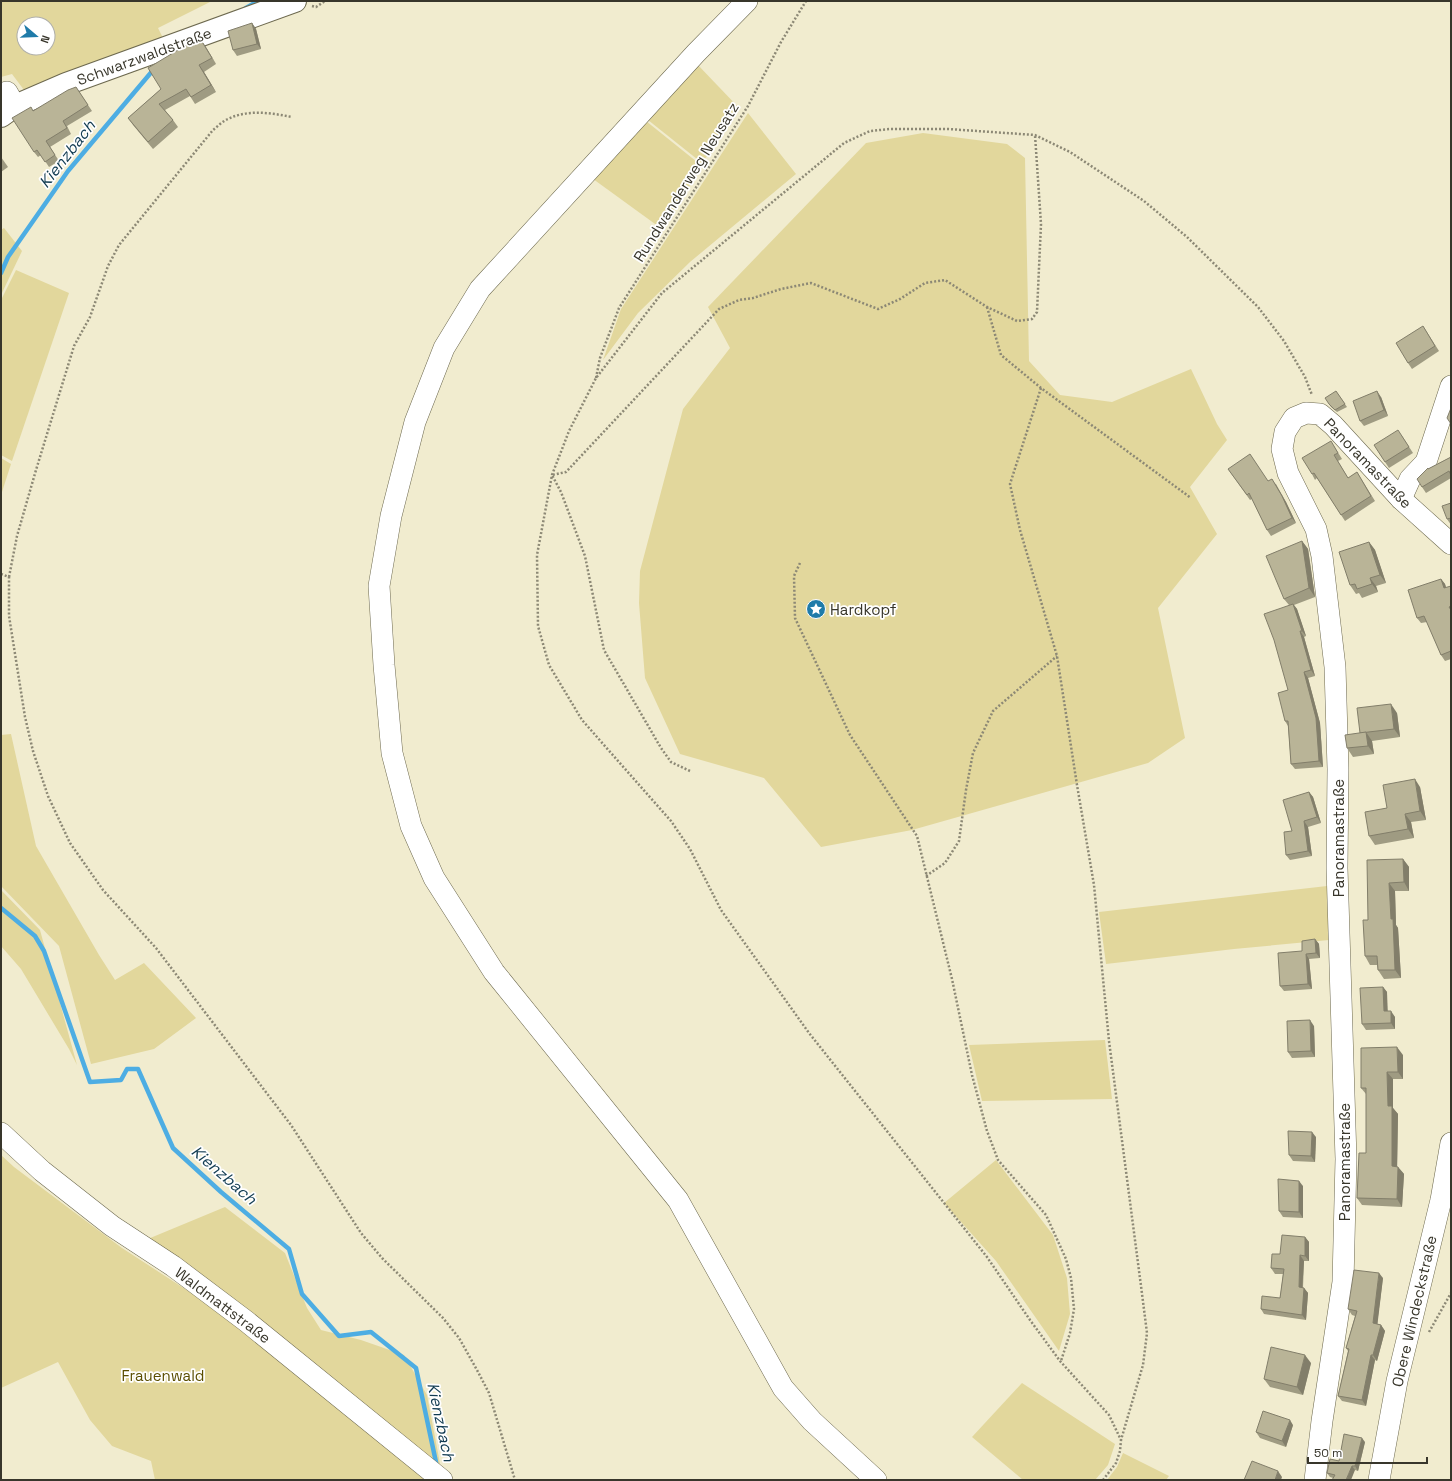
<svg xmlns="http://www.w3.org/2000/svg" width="1452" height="1481" font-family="'Space Grotesk',sans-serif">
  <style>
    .green { fill: #e2d79c; fill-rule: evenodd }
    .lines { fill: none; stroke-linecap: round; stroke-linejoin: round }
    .stream { stroke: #4dade3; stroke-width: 4.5 }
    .minor-casing { stroke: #6d694f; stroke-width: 22 }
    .major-casing { stroke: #6d694f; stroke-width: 24 }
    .path { stroke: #8c8875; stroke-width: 2.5; stroke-dasharray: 2 2; stroke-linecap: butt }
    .minor { stroke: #fff; stroke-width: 21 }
    .major { stroke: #fff; stroke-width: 22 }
    .wall { fill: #9f9b82 }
    .shaded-wall { fill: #827e6a }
    .building { fill: #b9b497; stroke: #827e6a }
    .labels { text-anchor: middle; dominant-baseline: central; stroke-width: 3.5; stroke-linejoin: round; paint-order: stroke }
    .street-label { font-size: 15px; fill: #38362b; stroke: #fff }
    .poi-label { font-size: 15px; fill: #38362b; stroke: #fff; text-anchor: start }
    .park-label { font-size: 15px; fill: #5b4e00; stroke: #fff }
    .water-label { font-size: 16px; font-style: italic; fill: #113b51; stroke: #fff }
  </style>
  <rect width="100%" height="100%" fill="#f1eccf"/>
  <g class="green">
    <path d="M 1,1 L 212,1 L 158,28 L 163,38 L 24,90 L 12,74 L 1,77 ZM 24,24 L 48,24 L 48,48 L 24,48 Z"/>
    <polygon points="696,63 740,109 702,163 643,116"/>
    <polygon points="748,113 796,174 690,262 638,313 603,360 621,309"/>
    <polygon points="641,117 702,166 662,229 589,176"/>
    <polygon points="923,133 1007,144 1025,158 1029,361 1060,395 1112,402 1191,369 1217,424 1227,440 1190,487 1217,534 1158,608 1185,738 1148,763 912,830 821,847 764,778 680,754 645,678 639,603 640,571 683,409 730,348 708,307 866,143"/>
    <polygon points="4,228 22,251 1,295 1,230"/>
    <polygon points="16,270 69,293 12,461 1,455 1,300"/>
    <polygon points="1,458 11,464 1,495"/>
    <polygon points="11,734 36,846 99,955 115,980 144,963 196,1018 154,1049 91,1064 59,946 1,886 1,735"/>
    <polygon points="1327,886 1329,940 1234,949 1106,964 1099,912"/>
    <polygon points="1,890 40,930 77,1065 69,1049 21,969 1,946"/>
    <polygon points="1105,1040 1112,1099 982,1101 969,1045"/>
    <polygon points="1,1155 14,1167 122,1248 222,1313 426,1480 155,1480 151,1461 112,1446 90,1420 58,1362 1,1388"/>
    <polygon points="996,1160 1053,1235 1067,1278 1070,1314 1059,1351 996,1261 944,1203"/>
    <polygon points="225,1207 285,1253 307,1308 321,1330 361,1340 404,1355 427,1395 442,1474 143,1241"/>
    <polygon points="1022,1383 1115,1444 1108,1465 1095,1480 1023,1480 972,1437"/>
    <polygon points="1123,1453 1169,1476 1166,1480 1107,1480 1117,1467"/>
  </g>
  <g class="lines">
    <g class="stream">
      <polyline points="246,8 258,1"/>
      <polyline points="1,273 8,257 68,171 154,69"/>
      <polyline points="1,908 35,936 44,951 90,1082 121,1080 127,1069 138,1069 173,1148 221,1192 289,1249 302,1294 339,1336 371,1332 416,1368 437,1467"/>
    </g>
    <defs>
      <g id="minor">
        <polyline points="747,1 696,53 480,289 444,348 415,422 391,516 379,586 384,665 392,753 411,826 434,878 494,972 678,1200 783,1388 812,1421 876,1480"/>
        <polyline points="1,94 7,92 15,106"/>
        <polyline points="1401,499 1410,479 1426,462 1451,386"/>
        <polyline points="1,1133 42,1171 112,1226 173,1266 246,1321 442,1480"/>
        <polyline points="1315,1480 1322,1421 1343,1282 1346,1159 1337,868 1338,769 1335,667 1322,556 1316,529 1288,473 1282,449 1285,432 1294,418 1306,413 1320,414 1333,425 1401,499 1451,544"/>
        <polyline points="1379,1480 1397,1381 1441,1200 1451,1143"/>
      </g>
      <polyline id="major" points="1,116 15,106 66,84 295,1"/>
    </defs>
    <use href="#minor" class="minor-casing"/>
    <use href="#major" class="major-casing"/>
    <g class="path">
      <polyline points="312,6 316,7 325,1"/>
      <polyline points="987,307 1001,355 1041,388 1191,498"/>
      <polyline points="596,378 600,358 619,308 748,106 781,42 806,1"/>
      <polyline points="1041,388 1010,484 1020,530 1057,656 1077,785 1094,885 1109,1041 1141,1286 1147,1333 1143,1365 1121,1440"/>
      <polyline points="800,563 794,576 795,618 850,735 917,836 952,979 972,1075 987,1131 998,1160 1046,1215 1066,1259 1071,1278 1074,1309 1070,1333 1061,1361"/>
      <polyline points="1,574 9,577 9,616 25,717 33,751 48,796 70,843 103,890 156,948 291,1125 361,1233 382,1258 443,1318 459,1338 477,1370 489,1393 515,1480"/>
      <path d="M 9,577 L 17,536 L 36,470 L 74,346 L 90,317 L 108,266 L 119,245 L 213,130 C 218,126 223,121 228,119 C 248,109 271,113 292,117"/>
      <polyline points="690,771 671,762 661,748 604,650 585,556 561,492 552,475 566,472 719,309 739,300 753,298 781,289 811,283 878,309 900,299 925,283 945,280 987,307 1017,321 1032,319 1037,312 1041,224 1035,135"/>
      <polyline points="926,876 945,863 959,841 966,790 973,753 993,711 1057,656"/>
      <polyline points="1429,1332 1451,1293"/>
      <polyline points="1103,1480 1116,1463 1120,1451 1121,1440 1109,1415 1060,1361 1030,1320 987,1257 809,1033 721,910 690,849 671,821 582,720 549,665 538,626 537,555 552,475 569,431 596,378 662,293 844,143 870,131 890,129 948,129 1035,135 1070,152 1144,201 1187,237 1258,307 1284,341 1305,377 1312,395"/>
    </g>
    <use href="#minor" class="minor"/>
    <use href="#major" class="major"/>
  </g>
  <g class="wall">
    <polygon points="252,23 256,29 261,49 237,56 233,50"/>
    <polygon points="201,40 216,64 204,72 216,92 195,104 190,96 165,110 173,120 178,127 153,149 133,125 128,118 161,89"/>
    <polygon points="76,87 92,111 67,126 71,134 50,147 59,161 49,167 41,155 38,157 34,152 34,111"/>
    <polygon points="1,157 8,167 1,172"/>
    <polygon points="1423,326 1439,351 1412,369 1408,363"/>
    <polygon points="1336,391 1347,407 1337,412 1331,407 1329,404"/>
    <polygon points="1381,397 1388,416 1364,426 1360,421"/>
    <polygon points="1402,436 1413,453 1389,468 1385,462"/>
    <polygon points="1334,446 1342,459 1338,461 1348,478 1357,472 1375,501 1345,521 1317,478 1315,480 1312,474"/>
    <polygon points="1451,457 1451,478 1426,493 1422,487 1428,469"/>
    <polygon points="1228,469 1268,481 1276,484 1286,502 1296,523 1271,536 1267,530 1252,499 1250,500"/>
    <polygon points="1451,503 1451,525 1447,519"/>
    <polygon points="1302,541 1308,549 1315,597 1294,605 1297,609 1306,636 1304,637 1315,676 1308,678 1320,723 1323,767 1295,769 1291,764 1288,726 1285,721 1288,690 1289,605 1284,599"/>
    <polygon points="1369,542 1375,550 1386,583 1376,586 1378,592 1362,598 1359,593 1356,594 1350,585"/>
    <polygon points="1441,579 1445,584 1446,588 1451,586 1451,659 1445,661 1441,655 1427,622 1421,623 1417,618"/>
    <polygon points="1397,713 1400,737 1372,741 1374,754 1353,757 1347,748 1360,733"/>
    <polygon points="1420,787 1426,820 1411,822 1414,838 1375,845 1369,836 1387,808"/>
    <polygon points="1309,792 1313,797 1321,823 1308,827 1312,856 1290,860 1286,855 1292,831"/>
    <polygon points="1403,859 1409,867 1409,891 1395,891 1396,925 1398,928 1401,978 1384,979 1378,970 1377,965 1370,965 1365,956 1368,920"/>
    <polygon points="1315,939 1319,944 1320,958 1309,959 1312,989 1284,991 1280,986 1302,951"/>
    <polygon points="1383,987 1387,992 1387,1011 1395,1017 1395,1029 1366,1030 1362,1024"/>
    <polygon points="1314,1026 1315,1057 1292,1058 1288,1052"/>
    <polygon points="1403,1055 1403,1079 1393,1079 1393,1108 1398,1114 1397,1167 1398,1167 1404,1174 1402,1207 1362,1205 1357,1198 1366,1153 1366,1094 1361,1088"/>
    <polygon points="1316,1137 1315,1162 1293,1161 1289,1155"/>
    <polygon points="1303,1186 1303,1218 1283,1217 1279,1211"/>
    <polygon points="1305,1237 1309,1242 1309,1261 1304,1261 1303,1288 1304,1288 1308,1293 1306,1320 1264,1314 1261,1309 1280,1298 1283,1274 1275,1274 1271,1268 1280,1254"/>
    <polygon points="1383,1278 1377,1324 1381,1325 1385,1331 1377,1361 1375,1360 1366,1406 1342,1401 1338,1396 1348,1351 1346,1348 1355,1316 1352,1315 1348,1309"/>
    <polygon points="1311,1363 1303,1395 1270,1387 1264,1379"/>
    <polygon points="1293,1425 1286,1447 1260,1438 1256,1432"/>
    <polygon points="1365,1442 1358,1471 1355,1470 1333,1478 1330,1477 1327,1473 1339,1461"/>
  </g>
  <g class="shaded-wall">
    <polygon points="252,23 256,29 261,49 257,44"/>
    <polygon points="201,40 206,47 216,64 212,58"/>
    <polygon points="199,65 204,72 216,92 211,85"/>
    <polygon points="1377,391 1381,397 1388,416 1384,410"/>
    <polygon points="1272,479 1286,502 1296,523 1292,518"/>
    <polygon points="1302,541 1308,549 1315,597 1309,588"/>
    <polygon points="1369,542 1375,550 1386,583 1380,575"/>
    <polygon points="1370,578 1376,586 1378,592 1372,584"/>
    <polygon points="1441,579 1445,584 1448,594 1444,588"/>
    <polygon points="1293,604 1297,609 1306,636 1302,631"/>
    <polygon points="1300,631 1304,637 1315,676 1311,670"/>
    <polygon points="1304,672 1308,678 1320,723 1323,767 1319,761"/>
    <polygon points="1391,704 1397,713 1400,737 1394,729"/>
    <polygon points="1366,732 1372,741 1374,754 1368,746"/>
    <polygon points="1415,779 1420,787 1426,820 1420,811"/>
    <polygon points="1309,792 1313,797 1321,823 1317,817"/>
    <polygon points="1405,814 1411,822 1414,838 1408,829"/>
    <polygon points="1304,821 1308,827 1312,856 1308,851"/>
    <polygon points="1403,859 1409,867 1409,891 1404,882"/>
    <polygon points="1389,883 1395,891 1396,925 1398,928 1401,978 1395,970 1391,919"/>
    <polygon points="1315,939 1319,944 1320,958 1316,953"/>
    <polygon points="1306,954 1309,959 1312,989 1308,984"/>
    <polygon points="1383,987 1387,992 1388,1017 1384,1011"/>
    <polygon points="1391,1011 1395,1017 1395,1029 1391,1023"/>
    <polygon points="1310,1020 1314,1026 1315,1057 1311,1051"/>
    <polygon points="1397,1047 1403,1055 1403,1079 1398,1072"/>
    <polygon points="1387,1072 1393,1079 1393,1108 1398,1114 1397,1174 1392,1166 1388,1106"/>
    <polygon points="1312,1132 1316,1137 1315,1162 1311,1156"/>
    <polygon points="1398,1167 1404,1174 1402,1207 1397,1199"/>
    <polygon points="1299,1181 1303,1186 1303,1218 1299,1212"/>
    <polygon points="1305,1237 1309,1242 1309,1261 1305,1256"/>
    <polygon points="1300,1255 1304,1261 1302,1292 1299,1287"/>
    <polygon points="1379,1273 1383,1278 1377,1328 1373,1323"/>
    <polygon points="1304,1288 1308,1293 1306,1320 1302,1315"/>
    <polygon points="1381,1325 1385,1331 1377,1361 1373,1355"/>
    <polygon points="1305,1355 1311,1363 1303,1395 1297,1387"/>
    <polygon points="1371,1355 1375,1360 1366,1406 1362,1400"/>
    <polygon points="1290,1420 1293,1425 1286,1447 1282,1441"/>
    <polygon points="1362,1438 1365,1442 1358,1471 1355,1466"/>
    <polygon points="1352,1466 1355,1470 1351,1480 1346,1480"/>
    <polygon points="1278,1471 1282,1477 1281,1480 1275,1480"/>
  </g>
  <g class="building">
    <polygon points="252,23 257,44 233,50 228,31"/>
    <polygon points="201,40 212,58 199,65 211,85 191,97 186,89 159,104 173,120 148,142 128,118 161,89 148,68 188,44"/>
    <polygon points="76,87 88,105 63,121 67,128 46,141 55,155 45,162 37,150 34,152 12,118 31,107 33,111 68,90"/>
    <polygon points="1423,326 1435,346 1408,363 1396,343"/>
    <polygon points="1336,391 1345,404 1335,410 1329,404 1325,398"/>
    <polygon points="1377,391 1384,410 1360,421 1353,401"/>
    <polygon points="1451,408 1451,424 1447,418"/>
    <polygon points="1398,430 1409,447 1385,462 1374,445"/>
    <polygon points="1331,441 1338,453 1334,455 1348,478 1357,472 1371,496 1341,515 1314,473 1312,474 1302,458"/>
    <polygon points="1250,454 1268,481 1272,479 1282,496 1292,518 1267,530 1249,493 1247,495 1228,469"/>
    <polygon points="1451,457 1451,475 1449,471 1422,487 1417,479 1428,468 1428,469"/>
    <polygon points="1451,503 1451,518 1447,519 1442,506"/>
    <polygon points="1302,541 1309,588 1284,599 1266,556"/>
    <polygon points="1369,542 1380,575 1370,578 1372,584 1357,589 1355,584 1350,585 1339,552"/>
    <polygon points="1441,579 1444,588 1451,586 1451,606 1449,607 1451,610 1451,651 1441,655 1424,616 1417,618 1408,590"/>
    <polygon points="1293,604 1302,631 1300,631 1311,670 1304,672 1316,718 1319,761 1291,764 1288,721 1285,721 1278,693 1288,690 1274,640 1264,614"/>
    <polygon points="1391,704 1394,729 1360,733 1357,708"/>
    <polygon points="1366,732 1368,746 1347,748 1345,735"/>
    <polygon points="1415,779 1420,811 1405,814 1408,829 1369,836 1365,812 1387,808 1383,785"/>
    <polygon points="1309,792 1317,817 1304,821 1308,851 1286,855 1284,832 1292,831 1283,800"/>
    <polygon points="1403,859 1404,882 1389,883 1391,919 1393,919 1395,970 1378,970 1377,956 1365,956 1363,920 1368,920 1367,860"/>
    <polygon points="1315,939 1316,953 1306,954 1308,984 1280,986 1278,953 1302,951 1302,941"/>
    <polygon points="1383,987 1384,1011 1391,1011 1391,1023 1362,1024 1360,988"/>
    <polygon points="1310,1020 1311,1051 1288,1052 1287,1021"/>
    <polygon points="1397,1047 1398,1072 1387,1072 1388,1106 1392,1106 1392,1166 1398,1167 1397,1199 1357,1198 1359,1153 1366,1153 1366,1088 1361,1088 1361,1048"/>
    <polygon points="1288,1131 1312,1132 1311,1156 1289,1155"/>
    <polygon points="1278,1179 1299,1181 1299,1212 1279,1211"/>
    <polygon points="1282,1235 1305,1237 1305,1256 1300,1255 1299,1287 1304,1288 1302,1315 1261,1309 1262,1296 1280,1298 1284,1269 1271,1268 1272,1254 1280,1254"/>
    <polygon points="1354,1270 1379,1273 1373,1323 1381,1325 1373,1355 1371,1355 1362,1400 1338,1396 1349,1349 1346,1348 1357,1311 1348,1309"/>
    <polygon points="1271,1347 1305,1355 1297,1387 1264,1379"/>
    <polygon points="1263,1411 1290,1420 1282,1441 1256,1432"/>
    <polygon points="1344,1434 1362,1438 1355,1466 1352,1466 1346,1480 1332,1480 1335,1475 1327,1473 1330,1459 1339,1461"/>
    <polygon points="1252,1461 1278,1471 1275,1480 1244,1480"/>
  </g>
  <defs>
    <symbol id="sight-disc" viewBox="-11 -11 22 22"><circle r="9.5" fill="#1f7ba9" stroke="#fff"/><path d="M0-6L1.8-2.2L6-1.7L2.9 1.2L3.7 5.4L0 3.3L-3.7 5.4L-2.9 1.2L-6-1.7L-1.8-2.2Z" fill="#fff"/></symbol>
  </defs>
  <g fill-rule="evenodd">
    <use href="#sight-disc" x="805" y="598" width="22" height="22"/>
  </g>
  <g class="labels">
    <g class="street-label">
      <text transform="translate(144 56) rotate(-20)">Schwarzwaldstraße</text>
      <text transform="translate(686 182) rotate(-58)">Rundwanderweg Neusatz</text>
      <text transform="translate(1368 463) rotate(46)">Panoramastraße</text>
      <text transform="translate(1338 838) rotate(-90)">Panoramastraße</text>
      <text transform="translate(1344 1162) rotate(-90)">Panoramastraße</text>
      <text transform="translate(223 1305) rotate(37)">Waldmattstraße</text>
      <text transform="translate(1414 1311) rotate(-77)">Obere Windeckstraße</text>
    </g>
    <g class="poi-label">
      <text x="830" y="609">Hardkopf</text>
    </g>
    <g class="park-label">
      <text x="163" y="1375">Frauenwald</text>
    </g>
    <g class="water-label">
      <text transform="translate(67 154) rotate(-52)">Kienzbach</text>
      <text transform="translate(224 1175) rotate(41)">Kienzbach</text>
      <text transform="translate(441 1422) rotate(78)">Kienzbach</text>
    </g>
  </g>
  <rect width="1452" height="1481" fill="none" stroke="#38362b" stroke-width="4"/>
  <g transform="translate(36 36) rotate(109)"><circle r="19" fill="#ffffff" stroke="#afafaa"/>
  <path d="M0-3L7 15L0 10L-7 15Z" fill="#1f7ba9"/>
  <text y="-6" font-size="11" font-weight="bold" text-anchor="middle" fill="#38362b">N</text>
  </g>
  <path d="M1308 1457v6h119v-6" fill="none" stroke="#38362b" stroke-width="2"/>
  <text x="1314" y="1457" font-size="12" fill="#38362b" stroke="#ffffff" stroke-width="3" paint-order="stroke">50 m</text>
</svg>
